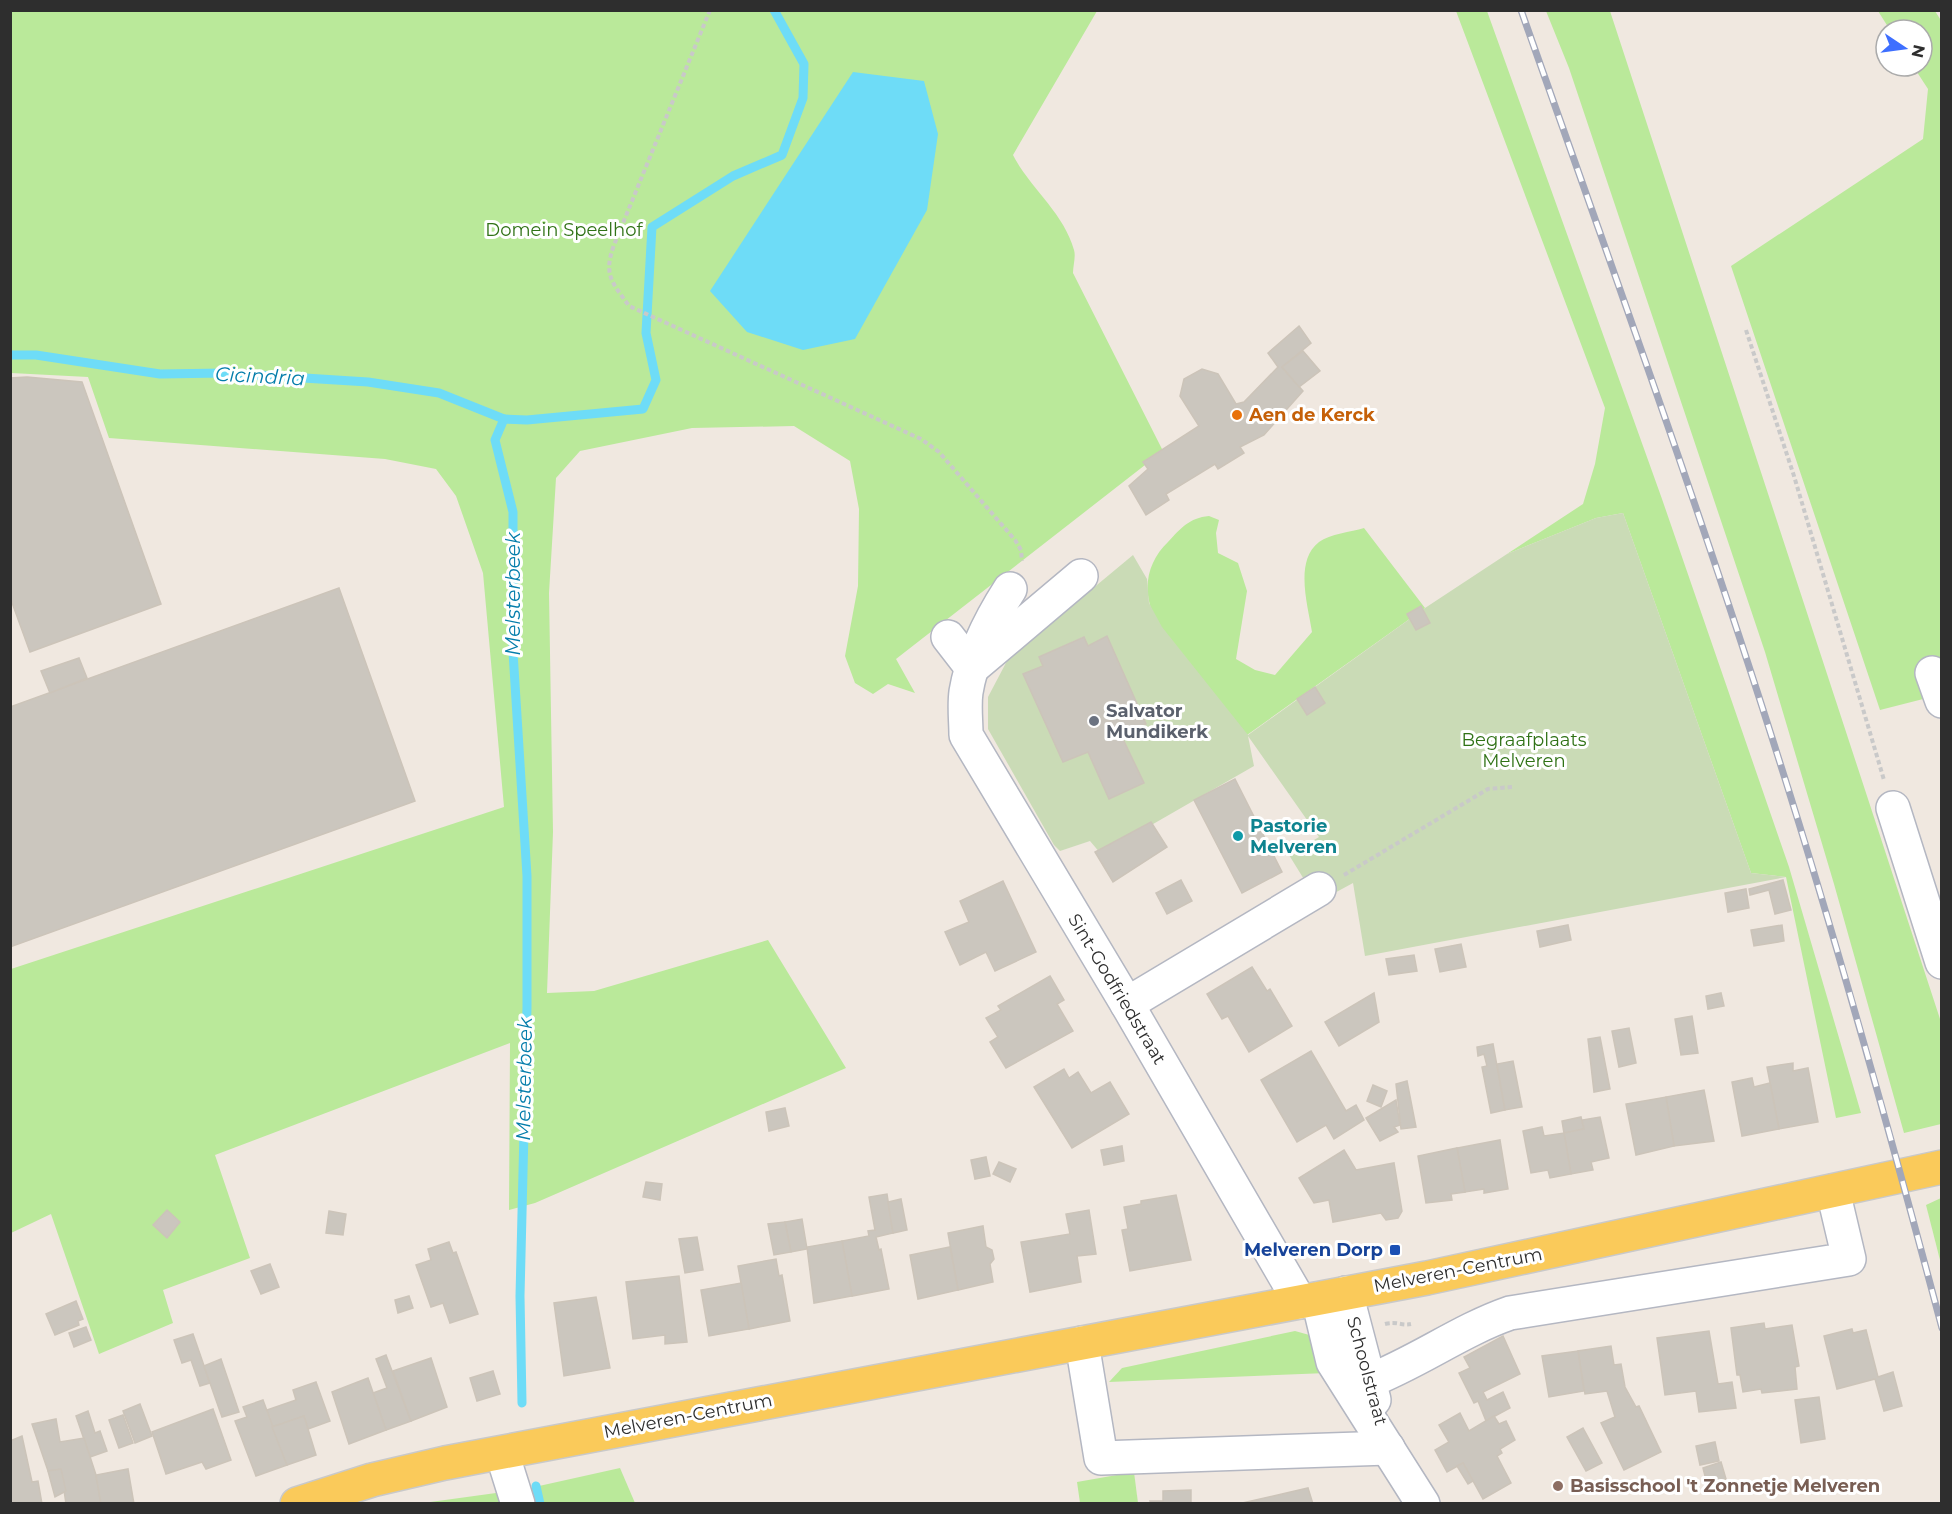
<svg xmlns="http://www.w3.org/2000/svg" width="1952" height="1514" font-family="Montserrat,sans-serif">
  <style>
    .green { fill: #bae99a }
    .cemetery { fill: #cadbb6; fill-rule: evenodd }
    .water { fill: #6edcf7 }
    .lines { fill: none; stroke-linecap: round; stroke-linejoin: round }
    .stream { stroke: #6edcf7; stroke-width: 9 }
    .building { fill: #cbc6be; stroke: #ccc4b9; stroke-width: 1.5 }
    .minor-casing { stroke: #b4b7c2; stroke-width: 36 }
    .major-casing { stroke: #c9c9c9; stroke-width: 36 }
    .path { stroke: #c9c9c9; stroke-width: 4; stroke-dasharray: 4.5 3; stroke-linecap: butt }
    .minor { stroke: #fff; stroke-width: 33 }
    .major { stroke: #faca5a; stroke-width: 33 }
    .rail-casing { stroke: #a2a7b9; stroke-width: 7 }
    .rail { stroke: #fff; stroke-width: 4.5; stroke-dasharray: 14; stroke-linecap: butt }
    .food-dot { fill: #e8710a; stroke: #fff; stroke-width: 2 }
    .worship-dot { fill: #6b7280; stroke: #fff; stroke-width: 2 }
    .culture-dot { fill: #0f9aa8; stroke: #fff; stroke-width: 2 }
    .transit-dot { fill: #1a4fb4; stroke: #fff; stroke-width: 2 }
    .education-dot { fill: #8d6e63; stroke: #fff; stroke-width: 2 }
    .labels { text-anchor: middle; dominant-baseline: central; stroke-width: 6; stroke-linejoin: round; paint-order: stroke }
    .park-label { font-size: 18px; fill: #307216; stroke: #fff }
    .food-label { font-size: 18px; font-weight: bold; fill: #c56008; stroke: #fff; text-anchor: start }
    .worship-label { font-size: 18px; font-weight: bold; fill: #5b616d; stroke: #fff; text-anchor: start }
    .culture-label { font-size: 18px; font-weight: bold; fill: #0d838f; stroke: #fff; text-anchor: start }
    .street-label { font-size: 18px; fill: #2e2e2e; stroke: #fff }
    .transit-label { font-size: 18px; font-weight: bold; fill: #164399; stroke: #fff; text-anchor: end }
    .education-label { font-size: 18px; font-weight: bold; fill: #785e54; stroke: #fff; text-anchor: start }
    .water-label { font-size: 20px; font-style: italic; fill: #047dab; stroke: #fff }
  </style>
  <rect width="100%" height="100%" fill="#f0e8e0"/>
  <g class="green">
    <path d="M 10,11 L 1097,11 L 1013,155 C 1030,188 1064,213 1074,250 C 1076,256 1073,266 1073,273 L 1163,451 L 896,659 L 915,693 L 888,684 L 873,694 L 855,683 L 845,656 L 858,586 L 859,509 L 850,461 L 794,426 L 692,428 L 580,451 L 556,478 L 549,593 L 553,832 L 547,993 L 594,991 L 768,940 L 846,1068 L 535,1203 L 509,1210 L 510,1043 L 215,1155 L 250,1258 L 163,1290 L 173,1323 L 99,1354 L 51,1214 L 11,1233 L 11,969 L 504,807 L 483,573 L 456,496 L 436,469 L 385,459 L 109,438 L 88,377 L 11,373 Z"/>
    <polygon points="1456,11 1487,11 1662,499 1789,867 1861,1113 1836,1118 1786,877 1751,873 1623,513 1596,518 1507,554 1583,504 1595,464 1605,408"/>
    <polygon points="1546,11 1610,11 1941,1022 1941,1124 1904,1133 1834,884 1765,652 1569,68"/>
    <polygon points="1878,11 1935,11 1942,22 1942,657 1919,663 1931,697 1880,710 1731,266 1923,139 1928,89 1913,66 1922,66 1922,30 1890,30"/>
    <path d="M 1209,516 L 1219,520 L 1216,533 L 1218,553 L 1238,563 L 1247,591 L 1236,659 L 1255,670 L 1275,675 L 1312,632 C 1308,606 1294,561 1319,542 C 1330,534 1351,532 1364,528 L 1425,608 L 1247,735 C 1225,708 1154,631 1149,601 C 1144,579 1152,557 1168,542 C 1181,528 1189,518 1209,516 Z"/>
    <polygon points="1941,1198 1941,1264 1926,1205"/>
    <polygon points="1295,1331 1313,1336 1327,1373 1109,1382 1122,1368"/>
    <polygon points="620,1468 635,1503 527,1503 521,1490"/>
    <polygon points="1134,1472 1138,1503 1080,1503 1077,1482"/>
    <polygon points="496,1493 501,1503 423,1503"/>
  </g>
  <path class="cemetery" d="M 1623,513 L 1751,873 L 1786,877 L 1365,956 L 1353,883 L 1318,902 L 1289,855 L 1319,837 L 1248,736 L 1254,766 L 1101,854 L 1090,841 L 1060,851 L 1054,845 L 988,729 L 988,697 L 1008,659 L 1133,555 L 1147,579 L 1149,603 L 1162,627 L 1248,735 L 1425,608 L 1507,554 L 1596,518 ZM 1083,637 L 1088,646 L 1107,637 L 1146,724 L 1122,737 L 1144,783 L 1109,799 L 1088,752 L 1063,761 L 1024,674 L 1043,666 L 1039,657 Z"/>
  <polygon class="water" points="853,72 924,81 938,134 927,210 855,339 803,350 747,332 710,291"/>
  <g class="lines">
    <g class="stream">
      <polyline points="10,355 36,355 160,374 224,373 368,382 439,393 504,419"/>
      <polyline points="522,1403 520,1296 527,1007 527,876 513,652 513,512 495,440 504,419 527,420 643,409 656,380 646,333 652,227 733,176 782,155 803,98 804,64 774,10"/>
      <polyline points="536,1486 540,1504"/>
    </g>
  </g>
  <g class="building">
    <polygon points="1299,326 1311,343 1282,367 1303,391 1264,435 1240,447 1244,453 1218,469 1215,464 1166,494 1169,500 1146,515 1129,486 1148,469 1143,462 1199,426 1180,396 1184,379 1202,369 1218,374 1236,404 1244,402 1278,367 1268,353"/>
    <polygon points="1303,351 1320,371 1299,387 1282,367"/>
    <polygon points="27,377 82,382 161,604 30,652 10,597 10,378"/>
    <polygon points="339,588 415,801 10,947 10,707"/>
    <polygon points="1421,606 1430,623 1416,630 1407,614"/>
    <polygon points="1107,636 1146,724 1122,737 1144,783 1109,799 1088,752 1063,762 1023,674 1043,666 1039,657 1084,637 1088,646"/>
    <polygon points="79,658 87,678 50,693 41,671"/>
    <polygon points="1315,687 1325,703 1307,715 1297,699"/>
    <polygon points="1235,779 1282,872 1242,893 1194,800"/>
    <polygon points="1151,822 1167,847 1113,882 1095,852"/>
    <polygon points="1181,880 1192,901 1167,914 1156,893"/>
    <polygon points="1783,880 1791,910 1775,914 1769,890 1750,895 1749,889"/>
    <polygon points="1003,881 1036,952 995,971 986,952 960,965 945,932 969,922 960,901"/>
    <polygon points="1746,889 1749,908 1728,912 1725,893"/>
    <polygon points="1568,925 1571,940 1540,947 1537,931"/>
    <polygon points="1782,925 1784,941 1754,946 1751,930"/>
    <polygon points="1461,944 1466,967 1440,972 1435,949"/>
    <polygon points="1414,955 1417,971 1389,975 1386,959"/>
    <polygon points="1252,967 1267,991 1270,989 1292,1026 1249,1052 1228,1016 1222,1019 1207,994"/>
    <polygon points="1050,976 1064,1000 1057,1004 1073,1031 1006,1068 990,1042 998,1037 986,1018 1001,1010 998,1006"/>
    <polygon points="1374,993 1379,1022 1339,1046 1325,1022"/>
    <polygon points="1721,993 1724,1006 1708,1009 1706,996"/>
    <polygon points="1692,1016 1698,1053 1681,1055 1675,1019"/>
    <polygon points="1629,1028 1636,1063 1619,1067 1612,1031"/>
    <polygon points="1600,1037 1610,1089 1594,1092 1588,1039"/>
    <polygon points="1493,1044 1505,1110 1491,1113 1482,1067 1487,1066 1484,1054 1478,1056 1477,1047"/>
    <polygon points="1311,1051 1346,1111 1356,1105 1364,1120 1334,1139 1326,1125 1297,1142 1261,1080"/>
    <polygon points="1513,1061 1522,1107 1505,1110 1497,1064"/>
    <polygon points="1793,1063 1793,1071 1808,1068 1818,1122 1779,1129 1767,1067"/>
    <polygon points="1064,1069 1069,1078 1078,1072 1091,1093 1110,1082 1129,1114 1072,1148 1034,1087"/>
    <polygon points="1752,1078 1754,1087 1770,1083 1779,1129 1742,1136 1732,1082"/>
    <polygon points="1407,1081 1416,1127 1401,1129 1396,1084"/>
    <polygon points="1373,1085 1387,1091 1381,1107 1367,1101"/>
    <polygon points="1704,1090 1714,1141 1674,1146 1666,1097"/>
    <polygon points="1666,1097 1674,1146 1636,1155 1626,1104"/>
    <polygon points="1396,1100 1400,1125 1394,1127 1398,1132 1380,1141 1366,1118"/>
    <polygon points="785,1108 789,1126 769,1131 766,1112"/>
    <polygon points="1581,1117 1584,1129 1564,1133 1562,1121"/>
    <polygon points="1600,1117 1609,1158 1591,1162 1593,1170 1571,1174 1564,1133 1584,1129 1582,1120"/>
    <polygon points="1542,1127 1544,1136 1564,1133 1571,1174 1550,1178 1548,1170 1531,1173 1523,1131"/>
    <polygon points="1500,1140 1508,1189 1484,1193 1484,1189 1465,1192 1457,1148"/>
    <polygon points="1122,1146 1124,1161 1104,1165 1101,1150"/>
    <polygon points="1457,1148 1465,1192 1451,1194 1452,1200 1426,1203 1418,1156"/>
    <polygon points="1344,1150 1356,1170 1394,1163 1402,1211 1398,1218 1386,1220 1381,1213 1333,1222 1329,1200 1314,1203 1299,1178"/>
    <polygon points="986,1157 990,1176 975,1179 971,1160"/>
    <polygon points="999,1162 1016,1169 1010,1182 993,1174"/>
    <polygon points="646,1182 662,1184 660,1200 643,1197"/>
    <polygon points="887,1194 893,1233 876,1237 879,1250 881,1249 889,1289 852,1296 842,1241 869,1236 868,1231 875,1230 869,1197"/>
    <polygon points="1176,1195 1191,1260 1130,1271 1122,1230 1128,1229 1124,1207 1141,1204 1141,1201"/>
    <polygon points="901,1199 907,1230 893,1233 888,1202"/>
    <polygon points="167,1210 180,1222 167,1238 153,1225"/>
    <polygon points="1089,1210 1096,1254 1077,1256 1081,1282 1030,1292 1021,1242 1070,1234 1066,1214"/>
    <polygon points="329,1211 346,1214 343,1235 326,1233"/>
    <polygon points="802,1219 807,1249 791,1252 785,1222"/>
    <polygon points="785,1222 791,1252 774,1255 768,1224"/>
    <polygon points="983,1226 986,1247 992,1250 994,1259 990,1264 993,1282 958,1290 948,1233"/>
    <polygon points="697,1237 703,1270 685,1273 679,1239"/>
    <polygon points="842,1241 852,1296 814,1303 807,1247"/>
    <polygon points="449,1242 453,1253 456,1252 478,1314 450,1323 443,1303 431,1307 416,1265 431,1260 428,1249"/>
    <polygon points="950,1247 958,1290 918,1299 910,1255"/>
    <polygon points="776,1259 779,1276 782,1275 790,1321 749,1329 738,1266"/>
    <polygon points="270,1264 279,1287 261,1294 251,1271"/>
    <polygon points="679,1276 687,1342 665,1344 665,1335 633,1339 626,1282"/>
    <polygon points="741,1283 749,1329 709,1336 701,1290"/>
    <polygon points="409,1296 413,1308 398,1313 395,1300"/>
    <polygon points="596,1297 610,1368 564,1376 554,1303"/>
    <polygon points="76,1301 83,1319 78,1321 79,1325 55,1335 46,1314"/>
    <polygon points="1764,1323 1765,1329 1792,1325 1799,1366 1795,1367 1797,1389 1762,1393 1761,1389 1743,1392 1740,1375 1737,1375 1731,1328"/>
    <polygon points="86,1327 91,1340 74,1347 69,1333"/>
    <polygon points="1852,1329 1853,1333 1866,1330 1878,1377 1893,1372 1902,1406 1884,1411 1875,1379 1837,1389 1824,1336"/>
    <polygon points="1709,1331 1718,1384 1732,1382 1736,1408 1699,1412 1696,1391 1665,1395 1657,1338"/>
    <polygon points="193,1334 210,1383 200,1386 191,1360 182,1363 174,1340"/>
    <polygon points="1503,1336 1520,1374 1483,1392 1487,1400 1503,1392 1510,1408 1486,1421 1478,1401 1474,1403 1459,1373 1470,1368 1464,1357"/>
    <polygon points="1611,1346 1614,1365 1621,1364 1625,1387 1636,1407 1639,1406 1661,1452 1624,1470 1601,1423 1615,1417 1607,1391 1585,1394 1578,1351"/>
    <polygon points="1578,1351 1584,1391 1549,1397 1542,1356"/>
    <polygon points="386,1355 411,1421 386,1430 373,1393 387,1388 376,1359"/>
    <polygon points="431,1358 447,1407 411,1421 393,1371"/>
    <polygon points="221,1359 239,1412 222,1417 204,1366"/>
    <polygon points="493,1371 500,1394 477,1401 470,1378"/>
    <polygon points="368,1378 386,1430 349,1444 332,1392"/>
    <polygon points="316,1382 330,1421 308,1429 304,1416 272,1427 267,1410 296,1400 293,1390"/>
    <polygon points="1819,1397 1825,1439 1801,1443 1795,1400"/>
    <polygon points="263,1400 287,1465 256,1476 235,1421 247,1417 243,1407"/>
    <polygon points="140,1404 152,1436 135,1443 123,1411"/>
    <polygon points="213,1409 231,1460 206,1469 202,1462 166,1474 152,1432"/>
    <polygon points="88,1411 95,1433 100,1431 107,1451 90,1457 76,1416"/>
    <polygon points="1460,1413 1469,1431 1494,1416 1499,1424 1506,1421 1515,1440 1500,1449 1502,1453 1497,1456 1511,1483 1483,1499 1463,1463 1447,1472 1435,1450 1449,1442 1439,1425"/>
    <polygon points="123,1415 133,1443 119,1448 109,1420"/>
    <polygon points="304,1416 316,1455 287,1465 272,1427"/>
    <polygon points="56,1419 60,1442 84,1438 96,1475 101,1504 66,1504 61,1469 48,1471 32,1424"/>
    <polygon points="1583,1428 1602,1463 1586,1471 1567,1437"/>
    <polygon points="22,1436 32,1482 38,1481 42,1504 10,1504 10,1441"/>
    <polygon points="1715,1442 1719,1461 1700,1465 1696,1446"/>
    <polygon points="1721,1462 1726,1479 1707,1484 1703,1468"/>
    <polygon points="1463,1463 1473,1481 1468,1484 1457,1466"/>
    <polygon points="61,1469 66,1491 55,1497 48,1471"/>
    <polygon points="128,1469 134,1504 101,1504 96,1475"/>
    <polygon points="1308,1488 1313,1504 1238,1504"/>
    <polygon points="1191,1490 1191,1504 1151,1504 1150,1501 1163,1501 1163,1491"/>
  </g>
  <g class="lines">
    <defs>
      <g id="minor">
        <path d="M 1010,589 C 990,620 972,656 966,692 C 964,706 966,721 966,735 L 1127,1004 L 1300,1302"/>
        <polyline points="948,637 972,668 1081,576"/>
        <polyline points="1932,673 1942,701"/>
        <polyline points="1893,808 1942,962"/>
        <polyline points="1127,1004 1319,889"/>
        <polyline points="1346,1293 1374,1400"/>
        <polyline points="1318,1299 1333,1362 1423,1504"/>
        <polyline points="1082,1343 1101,1458 1388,1448"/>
        <path d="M 1369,1381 C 1418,1362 1461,1330 1510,1313 L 1849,1259 L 1833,1191"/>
        <polyline points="502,1453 518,1504"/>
      </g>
      <polyline id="major" points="297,1504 372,1480 445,1463 1427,1278 1942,1167"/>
    </defs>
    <use href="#minor" class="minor-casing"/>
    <use href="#major" class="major-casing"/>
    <g class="path">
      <path d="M 710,10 L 614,245 C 603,275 612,282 629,306 L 921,439 L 939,452 L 1015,540 L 1021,550 L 1022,561"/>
      <polyline points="1746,330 1794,476 1884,780"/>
      <polyline points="1344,875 1488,789 1512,787"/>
      <path d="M 1385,1324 C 1397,1321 1401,1326 1411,1324"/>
    </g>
    <use href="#minor" class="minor"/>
    <use href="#major" class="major"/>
    <defs>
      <path id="rail" d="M 1521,10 C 1610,262 1701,512 1781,766 C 1840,952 1892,1140 1942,1328"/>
    </defs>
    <use href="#rail" class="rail-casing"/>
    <use href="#rail" class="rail"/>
  </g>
  <circle class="food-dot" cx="1237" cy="415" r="6"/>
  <circle class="worship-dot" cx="1094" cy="721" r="6"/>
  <circle class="culture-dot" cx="1238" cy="836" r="6"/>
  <rect class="transit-dot" x="1389" y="1244" width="12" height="12" rx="3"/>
  <circle class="education-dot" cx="1558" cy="1486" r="6"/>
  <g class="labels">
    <g class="park-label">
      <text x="564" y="230">Domein Speelhof</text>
      <text x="1524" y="740">Begraafplaats<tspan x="1524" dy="21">Melveren</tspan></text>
    </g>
    <g class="food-label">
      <text x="1249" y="415">Aen de Kerck</text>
    </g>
    <g class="worship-label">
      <text x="1106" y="711">Salvator<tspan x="1106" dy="21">Mundikerk</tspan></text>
    </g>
    <g class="culture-label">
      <text x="1250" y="826">Pastorie<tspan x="1250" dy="21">Melveren</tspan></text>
    </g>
    <g class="street-label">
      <text transform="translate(1117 989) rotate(59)">Sint-Godfriedstraat</text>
      <text transform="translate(1458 1270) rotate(-11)">Melveren-Centrum</text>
      <text transform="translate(1367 1371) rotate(75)">Schoolstraat</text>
      <text transform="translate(688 1416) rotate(-11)">Melveren-Centrum</text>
    </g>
    <g class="transit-label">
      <text x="1383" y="1250">Melveren Dorp</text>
    </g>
    <g class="education-label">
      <text x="1570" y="1486">Basisschool 't Zonnetje Melveren</text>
    </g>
    <g class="water-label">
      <text transform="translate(260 376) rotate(3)">Cicindria</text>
      <text transform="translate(513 594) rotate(-90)">Melsterbeek</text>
      <text transform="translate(524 1079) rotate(-89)">Melsterbeek</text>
    </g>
  </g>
  <rect width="1952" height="1514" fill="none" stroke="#2e2e2e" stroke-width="24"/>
  <g transform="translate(1904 48) rotate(103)"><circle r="28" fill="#ffffff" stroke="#ababab" stroke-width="1.5"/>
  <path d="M0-4.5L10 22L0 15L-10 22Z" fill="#3e6fff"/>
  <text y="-9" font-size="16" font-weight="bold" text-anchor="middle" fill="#2e2e2e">N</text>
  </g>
</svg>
